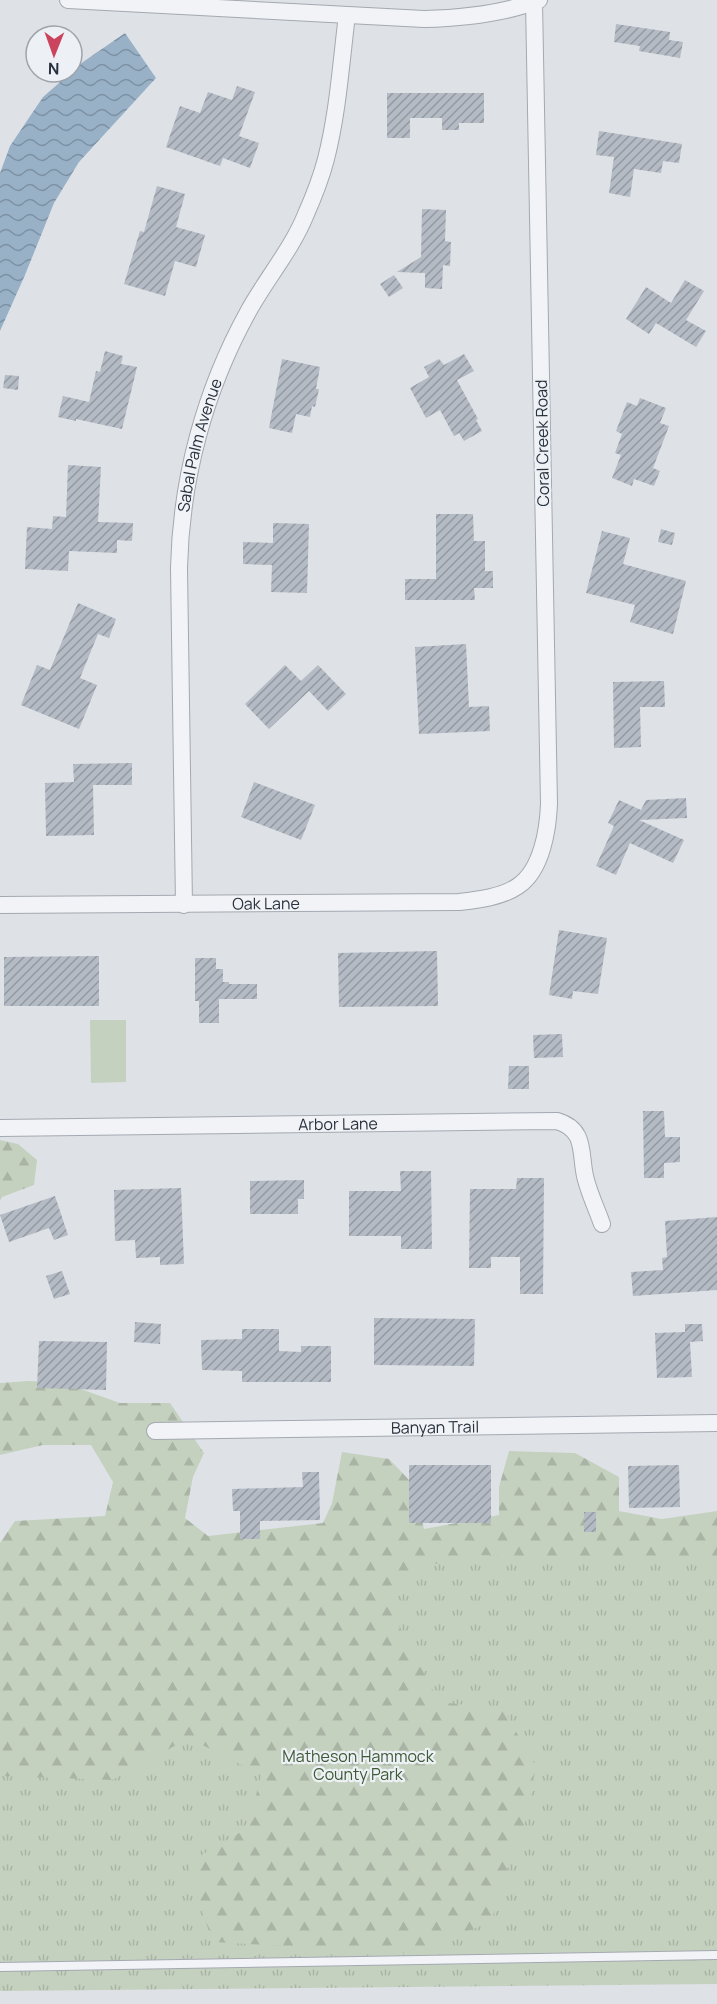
<svg xmlns="http://www.w3.org/2000/svg" width="717" height="2004" font-family="Manrope,sans-serif">
  <style>
    .grass { fill: url(#grass-tufts) }
    .forest { fill: url(#forest-firs) }
    .garden { fill: #c5d1bf }
    .water { fill: url(#water-waves) }
    .building { fill: url(#building-hatch) }
    .lines { fill: none; stroke-linecap: round; stroke-linejoin: round }
    .lane-casing { stroke: #a4a9b1; stroke-width: 10 }
    .street-casing { stroke: #a4a9b1; stroke-width: 18 }
    .lane { stroke: #f1f3f6; stroke-width: 8 }
    .street { stroke: #f1f3f6; stroke-width: 16 }
    .labels { text-anchor: middle; dominant-baseline: central; stroke-width: 4.5; stroke-linejoin: round; paint-order: stroke }
    .street-label { font-size: 16px; fill: #28313e; stroke: #edf1f5 }
    .park-label { font-size: 16px; fill: #3d5935; stroke: #edf1f5 }
  </style>
  <defs>
    <pattern id="grass-tufts" width="24" height="20" patternUnits="userSpaceOnUse" patternTransform="scale(1.5)"><rect width="24" height="20" fill="#c5d1bf"/><path d="M3 7l-1-3M5 7V3M7 7l1-3M15 17l-1-3M17 17v-4M19 17l1-3" fill="none" stroke="#a9b4a5"/></pattern>
    <pattern id="forest-firs" width="22" height="20" patternUnits="userSpaceOnUse" patternTransform="scale(1.5)"><rect width="22" height="20" fill="#c5d1bf"/><path d="M5 1l3.5 6h-7zM16 11l3.5 6h-7z" fill="#a9b4a5"/></pattern>
    <pattern id="water-waves" width="16" height="10" patternUnits="userSpaceOnUse" patternTransform="scale(1.5)"><rect width="16" height="10" fill="#99b1c7"/><path d="M0 5q4-4 8 0t8 0" fill="none" stroke="#7d91a3"/></pattern>
    <pattern id="building-hatch" width="6" height="6" patternUnits="userSpaceOnUse" patternTransform="scale(1.5)"><rect width="6" height="6" fill="#b5bbc4"/><path d="M-1 1l2-2M0 6l6-6M5 7l2-2" fill="none" stroke="#9399a1"/></pattern>
  </defs>
  <rect width="100%" height="100%" fill="#dee2e7"/>
  <polygon class="grass" points="103,1539 717,1540 717,1984 0,1991 0,1609"/>
  <g class="forest">
    <polygon points="0,1140 18,1144 37,1160 34,1185 2,1197 0,1201"/>
    <polygon points="28,1381 61,1382 120,1403 170,1403 204,1453 193,1477 185,1518 208,1536 323,1523 332,1503 342,1452 389,1459 413,1484 424,1529 499,1515 499,1487 509,1451 575,1453 619,1477 619,1511 662,1519 717,1511 717,1559 464,1555 419,1569 387,1603 439,1702 503,1709 536,1766 523,1833 507,1869 491,1922 410,1953 213,1942 202,1912 188,1863 248,1828 261,1775 189,1738 112,1780 0,1776 0,1543 15,1521 105,1516 113,1482 91,1445 43,1445 0,1455 0,1383"/>
  </g>
  <polygon class="garden" points="90,1020 126,1020 126,1082 91,1083"/>
  <polygon class="water" points="125,33 156,78 79,162 54,203 25,275 0,331 0,173 10,146 43,97 83,62"/>
  <g class="building">
    <polygon points="616,24 670,32 669,40 683,42 680,58 639,51 640,46 614,42"/>
    <polygon points="237,86 255,92 239,136 259,143 250,168 223,158 220,166 166,147 180,106 200,113 208,92 232,100"/>
    <polygon points="387,93 484,93 484,123 459,123 459,130 442,130 442,118 410,118 410,138 387,138"/>
    <polygon points="599,131 682,144 679,163 663,161 661,173 634,169 630,197 609,193 614,157 596,155"/>
    <polygon points="157,186 185,194 176,227 205,235 196,267 175,261 165,296 124,284 140,231 144,232"/>
    <polygon points="422,209 446,210 445,241 451,242 450,266 443,265 442,289 425,288 425,273 397,272 421,257"/>
    <polygon points="394,275 403,288 389,297 380,284"/>
    <polygon points="685,280 704,291 686,320 706,331 696,347 656,323 649,334 626,319 646,287 671,303"/>
    <polygon points="105,351 123,356 121,364 137,367 122,429 76,419 76,421 58,417 63,396 89,402 96,371 100,372"/>
    <polygon points="464,354 474,371 457,380 478,419 476,420 482,431 464,441 459,433 454,436 440,410 426,418 410,388 429,377 424,367 439,359 444,365"/>
    <polygon points="282,359 320,367 316,389 319,389 315,407 312,406 310,417 296,414 292,433 269,428"/>
    <polygon points="5,375 19,376 18,390 3,388"/>
    <polygon points="640,398 666,408 660,423 669,426 653,468 660,471 654,486 634,479 632,486 612,478 621,455 615,453 622,434 616,431 627,402 637,406"/>
    <polygon points="68,465 101,467 98,522 133,523 132,541 117,540 117,553 69,551 68,571 25,569 27,527 52,529 53,516 66,517"/>
    <polygon points="436,514 473,514 474,541 485,541 485,571 493,571 493,588 474,588 475,600 405,600 405,579 436,579"/>
    <polygon points="273,523 309,524 307,593 271,592 272,565 243,564 243,542 273,543"/>
    <polygon points="661,529 675,533 672,545 658,542"/>
    <polygon points="602,531 630,538 623,564 686,581 673,634 630,622 635,605 586,593"/>
    <polygon points="78,603 116,619 109,638 98,634 80,678 97,685 79,729 21,705 37,665 50,670"/>
    <polygon points="466,644 469,707 489,706 490,731 419,734 415,647"/>
    <polygon points="285,665 301,681 318,665 346,694 328,711 309,691 269,729 245,704"/>
    <polygon points="664,681 665,707 640,707 641,747 614,748 613,682"/>
    <polygon points="132,763 132,785 93,785 94,835 46,836 45,783 74,782 73,764"/>
    <polygon points="254,782 315,805 301,840 241,817"/>
    <polygon points="686,798 687,818 639,820 684,840 673,863 630,843 616,875 596,866 614,826 608,823 619,800 641,810 646,800"/>
    <polygon points="559,930 607,938 598,994 573,991 572,999 549,995"/>
    <polygon points="437,951 438,1006 339,1007 338,953"/>
    <polygon points="99,956 99,1006 4,1006 4,957"/>
    <polygon points="195,958 216,958 216,969 223,969 223,982 229,982 229,984 257,984 257,999 219,999 219,1023 199,1023 199,1001 195,1001"/>
    <polygon points="562,1034 563,1057 534,1058 533,1035"/>
    <polygon points="509,1066 529,1066 529,1089 508,1089"/>
    <polygon points="643,1111 664,1111 665,1137 680,1137 680,1162 664,1163 664,1178 644,1178"/>
    <polygon points="400,1171 431,1171 432,1249 401,1249 401,1236 349,1236 349,1191 401,1191"/>
    <polygon points="517,1178 544,1178 543,1294 520,1294 520,1257 491,1257 491,1268 469,1268 470,1189 516,1189"/>
    <polygon points="304,1180 304,1199 298,1199 298,1214 250,1214 250,1181"/>
    <polygon points="181,1188 184,1264 160,1265 160,1257 136,1258 135,1240 115,1241 114,1190"/>
    <polygon points="55,1196 68,1235 54,1240 49,1228 9,1242 0,1215"/>
    <polygon points="717,1217 717,1290 633,1296 631,1272 663,1270 662,1258 667,1257 665,1221"/>
    <polygon points="62,1271 70,1294 54,1299 46,1276"/>
    <polygon points="374,1318 475,1319 474,1366 374,1365"/>
    <polygon points="135,1322 161,1324 160,1344 134,1342"/>
    <polygon points="685,1324 702,1324 703,1341 690,1342 692,1377 657,1378 655,1333 685,1332"/>
    <polygon points="242,1329 279,1329 279,1351 301,1352 301,1346 331,1346 331,1382 242,1382 242,1371 202,1370 201,1340 242,1339"/>
    <polygon points="39,1341 107,1342 106,1390 37,1388"/>
    <rect x="409" y="1465" width="82" height="58"/>
    <polygon points="679,1465 680,1507 629,1508 628,1466"/>
    <polygon points="302,1472 319,1472 320,1520 260,1521 260,1539 240,1539 240,1511 233,1511 232,1489 303,1487"/>
    <rect x="584" y="1512" width="12" height="20"/>
  </g>
  <g class="lines">
    <defs>
      <polyline id="lane" points="0,1967 717,1955"/>
      <g id="street">
        <path d="M 68,0 L 424,19 C 463,18 503,14 539,0"/>
        <path id="s1" d="M 0,905 L 459,902 C 478,900 502,897 518,886 C 542,870 548,829 549,804 L 534,2"/>
        <path id="s2" d="M 184,905 L 179,568 C 181,478 205,390 248,312 C 266,279 292,249 306,214 C 314,196 321,178 326,159 C 338,112 341,63 347,15"/>
        <path id="s3" d="M 0,1128 L 557,1121 C 588,1130 579,1156 586,1180 C 590,1195 597,1210 602,1224"/>
        <path id="s4" d="M 155,1431 L 717,1423"/>
      </g>
    </defs>
    <use href="#lane" class="lane-casing"/>
    <use href="#street" class="street-casing"/>
    <use href="#lane" class="lane"/>
    <use href="#street" class="street"/>
  </g>
  <g class="labels">
    <g class="street-label">
      <text transform="translate(542 443) rotate(-91)">Coral Creek Road</text>
      <text stroke="none"><textPath href="#s2" startOffset="462">Sabal Palm Avenue</textPath></text>
      <text stroke="none"><textPath href="#s1" startOffset="266">Oak Lane</textPath></text>
      <text stroke="none"><textPath href="#s3" startOffset="338">Arbor Lane</textPath></text>
      <text stroke="none"><textPath href="#s4" startOffset="280">Banyan Trail</textPath></text>
    </g>
    <g class="park-label">
      <text x="358" y="1756">Matheson Hammock<tspan x="358" dy="18">County Park</tspan></text>
    </g>
  </g>
  <g transform="translate(54 54) rotate(181)"><circle r="28" fill="#edf1f5" stroke="#9ea4ac" stroke-width="1.5"/>
  <path d="M0-4.5L10 22L0 15L-10 22Z" fill="#cb445e"/>
  <text y="-9" font-size="16" font-weight="bold" text-anchor="middle" fill="#28313e">N</text>
  </g>
</svg>
